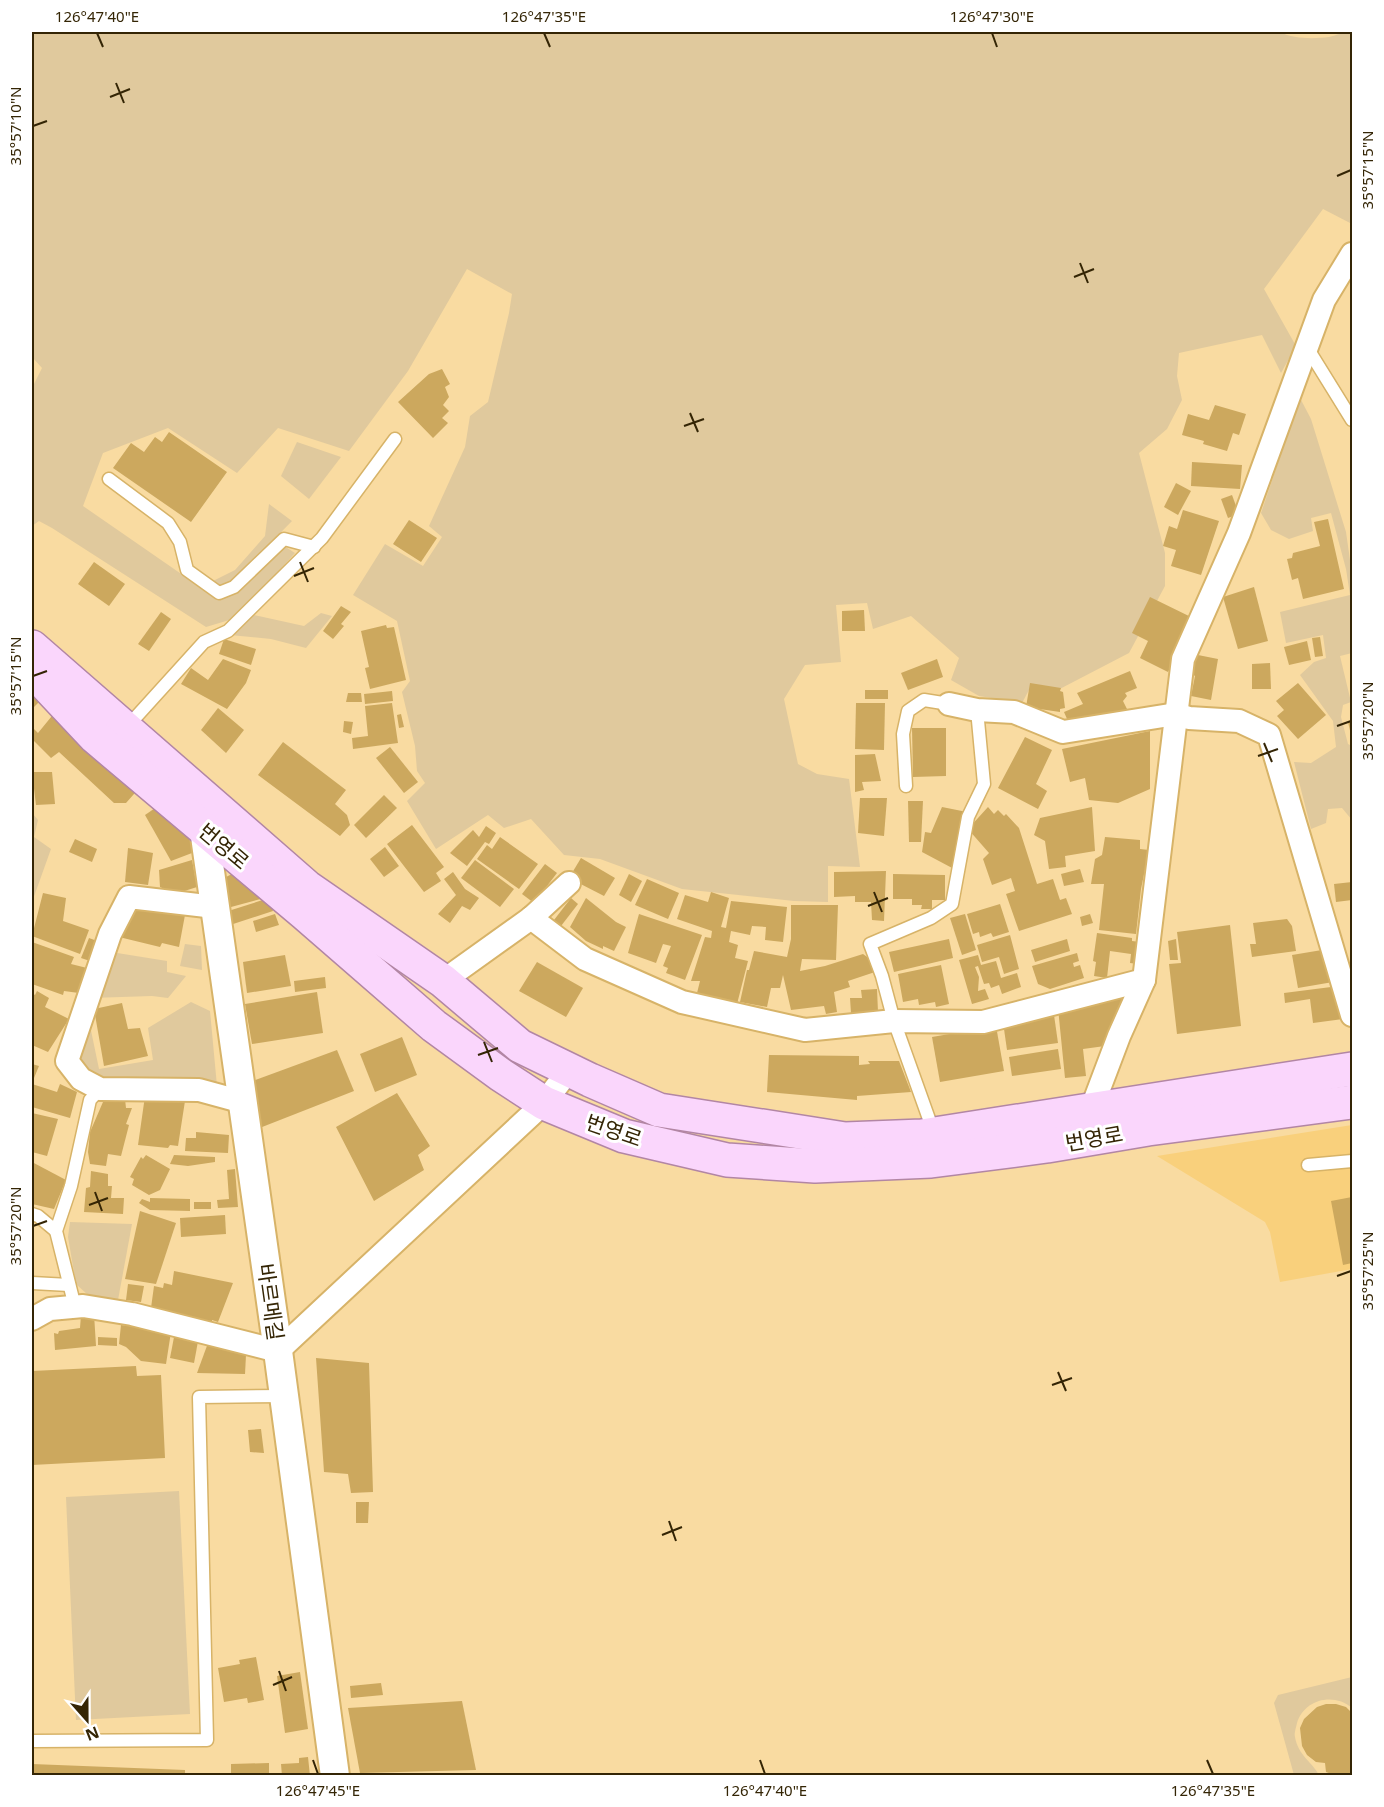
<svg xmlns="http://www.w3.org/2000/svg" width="1384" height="1807" font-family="'Noto Sans','Noto Sans KR',sans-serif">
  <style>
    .built { fill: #f9d07c }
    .green { fill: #e0c99d }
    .building { fill: #cca85e }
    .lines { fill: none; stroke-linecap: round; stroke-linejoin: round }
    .service-casing { stroke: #d7b368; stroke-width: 15 }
    .minor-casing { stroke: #d7b368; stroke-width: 26 }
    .tertiary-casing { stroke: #d7b368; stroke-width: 32 }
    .primary-casing { stroke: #b286a4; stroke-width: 36 }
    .service { stroke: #fff; stroke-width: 12 }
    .minor { stroke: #fff; stroke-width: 22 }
    .tertiary { stroke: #fff; stroke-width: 28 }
    .primary { stroke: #fad6fc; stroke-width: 33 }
    .ticks { fill: none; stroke: #342505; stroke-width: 2 }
    .labels { text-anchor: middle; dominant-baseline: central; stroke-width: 6; stroke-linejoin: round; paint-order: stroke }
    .street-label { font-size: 21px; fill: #342505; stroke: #fff }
    .neatline { fill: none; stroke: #342505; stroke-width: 2 }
    .ticks-label { font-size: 15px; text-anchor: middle; fill: #342505 }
  </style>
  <rect width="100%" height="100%" fill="#f9dba1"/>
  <polygon class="built" points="1352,1125 1352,1269 1280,1282 1270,1232 1265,1222 1157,1156"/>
  <g class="green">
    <path d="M 32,32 L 1280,32 C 1293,39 1314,39 1329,37 C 1337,35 1343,32 1352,32 L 1352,224 L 1323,209 L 1264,289 L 1296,346 L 1281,373 L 1262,335 L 1179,353 L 1177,376 L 1182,400 L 1167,429 L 1139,453 L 1165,553 L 1165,586 L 1129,653 L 1052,693 L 1029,690 L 1022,703 L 979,696 L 951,680 L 959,658 L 911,616 L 873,629 L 867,603 L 836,605 L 841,662 L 805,665 L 784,699 L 798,764 L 817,774 L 849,779 L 860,867 L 828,866 L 828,902 L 794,901 L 682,889 L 600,859 L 564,855 L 531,819 L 504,828 L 488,815 L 436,849 L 407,801 L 425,783 L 417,771 L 415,746 L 402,692 L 410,681 L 397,621 L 353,595 L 385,544 L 423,566 L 442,537 L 429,526 L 465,447 L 470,416 L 488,402 L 509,313 L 512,294 L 467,269 L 408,371 L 349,451 L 278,428 L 237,473 L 168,428 L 103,453 L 83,506 L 216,598 L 284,546 L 295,553 L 236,618 L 206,627 L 52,528 L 39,521 L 32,526 L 32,388 L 42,368 L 32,357 Z"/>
    <polygon points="1300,398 1311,419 1346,532 1352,574 1352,653 1340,656 1351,702 1343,705 1341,717 1348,744 1352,746 1352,820 1342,808 1328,809 1326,823 1311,829 1294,762 1311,763 1336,747 1333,721 1300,675 1314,662 1326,658 1323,635 1286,643 1280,612 1350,595 1346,569 1331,513 1311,518 1313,531 1289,539 1271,530 1261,513"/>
    <polygon points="297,442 341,457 309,499 281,476"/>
    <polygon points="269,504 292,521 233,581 219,586 213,581 235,570 265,536"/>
    <polygon points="321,613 332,616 306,648 271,639 230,635 254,615 304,626"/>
    <polygon points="32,813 38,820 34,837 51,849 32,902"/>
    <polygon points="185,944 201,946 202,970 180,966"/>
    <polygon points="111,952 167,961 167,972 186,976 168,998 152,996 91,998"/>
    <polygon points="191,1002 210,1011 217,1086 96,1080 78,1067 88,1016 99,1069 153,1060 148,1028"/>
    <polygon points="70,1222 132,1224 118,1300 88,1295 76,1284 68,1237"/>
    <polygon points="179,1491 190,1714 76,1720 66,1497"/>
    <path d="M 1352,1677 L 1352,1708 C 1334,1692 1304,1699 1297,1723 C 1296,1728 1294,1733 1295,1737 C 1298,1755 1312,1762 1319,1775 L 1294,1775 L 1274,1703 L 1278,1695 Z"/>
  </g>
  <g class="building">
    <polygon points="442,369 450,384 445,387 449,397 443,405 449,411 442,418 448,423 433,438 398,402 429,374"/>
    <polygon points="1215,405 1246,414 1239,435 1233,433 1227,451 1203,444 1204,441 1182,435 1188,414 1209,420"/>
    <polygon points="169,432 227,472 191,522 113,468 131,443 144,452 155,437 162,442"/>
    <polygon points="1192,462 1242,465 1240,489 1191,486"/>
    <polygon points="1176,483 1191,491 1178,515 1164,507"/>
    <polygon points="1232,495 1239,514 1228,518 1221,499"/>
    <polygon points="1183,510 1219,521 1201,575 1171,566 1176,550 1163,546 1169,526 1177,529"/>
    <polygon points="1328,519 1344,589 1303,599 1298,578 1292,580 1287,559 1292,558 1293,553 1320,546 1314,522"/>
    <polygon points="409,520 437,538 421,562 393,544"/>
    <polygon points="94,562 125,584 109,606 78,584"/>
    <polygon points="1254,587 1268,641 1238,649 1223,597"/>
    <polygon points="1150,597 1195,619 1168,672 1140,658 1148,641 1132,633"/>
    <polygon points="341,606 351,612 341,624 344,626 333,639 323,631"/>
    <polygon points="864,610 865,631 842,631 842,611"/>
    <polygon points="161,612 171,619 149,651 138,644"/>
    <polygon points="386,625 387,628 394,627 406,680 370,689 365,668 369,667 361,631"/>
    <polygon points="1320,637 1323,656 1315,657 1312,638"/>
    <polygon points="224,639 256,649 251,665 219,654"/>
    <polygon points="1307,641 1311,660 1289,665 1284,647"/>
    <polygon points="1193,654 1218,659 1211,700 1191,696 1195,676 1190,672"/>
    <polygon points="223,659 251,670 246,683 227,709 181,684 191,668 208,680"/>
    <polygon points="937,659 943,677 908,690 901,673"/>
    <polygon points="1270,663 1271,689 1252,689 1252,664"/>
    <polygon points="1130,671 1137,688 1125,693 1127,696 1123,701 1128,711 1071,728 1064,712 1083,704 1077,693"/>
    <polygon points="1030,683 1061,688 1060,691 1063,692 1065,708 1060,709 1060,712 1026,707"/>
    <polygon points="1298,683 1326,715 1298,739 1277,716 1284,710 1276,701"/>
    <rect x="865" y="690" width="23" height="9"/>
    <polygon points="392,691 393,701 365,704 364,694"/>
    <polygon points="32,692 43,698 32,709"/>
    <polygon points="348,693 361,693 362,702 346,702"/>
    <polygon points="392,703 398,743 353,749 352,738 368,736 365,706"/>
    <polygon points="856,703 885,703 884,750 855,749"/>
    <polygon points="218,708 244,730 226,753 201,730"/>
    <polygon points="56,711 141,786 126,803 114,803 59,752 51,758 32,739 32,727 38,733"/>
    <polygon points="401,714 404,727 399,728 397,715"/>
    <polygon points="344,721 353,722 351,734 343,732"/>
    <polygon points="1352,721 1352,739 1348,722"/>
    <polygon points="912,728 946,728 946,776 913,777"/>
    <polygon points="1150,731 1150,789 1118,803 1089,800 1085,778 1070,782 1062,749"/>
    <polygon points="1025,737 1052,750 1036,784 1047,791 1038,809 998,788"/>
    <polygon points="283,742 346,790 335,804 347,815 350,825 340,836 258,775"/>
    <polygon points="390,747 418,782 404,793 376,758"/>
    <polygon points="875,754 881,781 862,782 864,790 855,792 855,755"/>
    <polygon points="32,772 52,772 55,804 36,805"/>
    <polygon points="384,795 397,808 366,838 354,825"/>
    <polygon points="860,798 887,798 884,836 858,833"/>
    <polygon points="908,801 923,801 921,842 909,842"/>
    <polygon points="161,804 190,837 192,853 171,861 145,815"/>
    <polygon points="942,807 967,812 954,869 922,852 925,832 931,833"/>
    <polygon points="988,807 994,814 998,810 1004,816 1006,814 1019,828 1037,884 1053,879 1060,900 1066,898 1072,914 1019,931 1006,894 1015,891 1011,878 992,885 983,859 989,853 968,829"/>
    <polygon points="1092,807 1095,851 1065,856 1066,867 1049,869 1045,841 1034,835 1040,818"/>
    <polygon points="412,825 444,867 436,873 441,881 424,892 387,844"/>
    <polygon points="486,826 496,833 489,844 485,842 467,866 450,853 473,830 479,837"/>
    <polygon points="500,837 538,864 519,889 477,859 487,845 492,849"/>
    <polygon points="1105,837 1140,840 1140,849 1149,850 1141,889 1136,934 1099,930 1104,884 1091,884 1095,859 1102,855"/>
    <polygon points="75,839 97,849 92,862 69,852"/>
    <polygon points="385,847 399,866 384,877 370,859"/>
    <polygon points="128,848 153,853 148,885 125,882"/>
    <polygon points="581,858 615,878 604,896 569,878"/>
    <polygon points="192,860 197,887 175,894 160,887 159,870"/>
    <polygon points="475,860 514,889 500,907 461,878"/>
    <polygon points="545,864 557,873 534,903 522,894"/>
    <polygon points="1080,869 1084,882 1064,886 1061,874"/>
    <polygon points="238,871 268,897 220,910 220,880"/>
    <polygon points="886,871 884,921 872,920 871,902 855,902 855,896 834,897 834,872"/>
    <polygon points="453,872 465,889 479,898 470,910 462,906 450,923 438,914 456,895 444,879"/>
    <polygon points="629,874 642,881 631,902 619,895"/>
    <polygon points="893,874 945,875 945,900 932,900 932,909 921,909 922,905 912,905 912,899 893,899"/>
    <polygon points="647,879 679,893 668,919 635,905"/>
    <polygon points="1352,882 1352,900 1336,902 1334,884"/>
    <polygon points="711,892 729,898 721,927 726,928 731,901 787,907 783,942 765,940 766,927 752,926 750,935 731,931 729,942 738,945 735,958 748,961 737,1004 697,993 700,981 691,981 705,937 711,938 712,931 677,919 685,895 708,902"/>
    <polygon points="43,893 66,898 63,921 89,930 80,954 32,936"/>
    <polygon points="269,898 273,911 227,926 222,913"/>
    <polygon points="571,898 578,904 561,926 554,920"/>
    <polygon points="586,898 616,922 626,927 614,951 603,946 603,949 586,941 570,927"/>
    <polygon points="1000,904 1009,932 993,937 991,933 980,937 979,932 973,934 967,914"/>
    <polygon points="138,905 185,915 179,947 162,943 160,947 119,937 131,912 135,911"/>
    <polygon points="791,905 838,905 836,960 802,959 800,971 825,966 863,954 870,959 875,972 848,981 850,987 834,992 837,1012 826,1014 824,1006 791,1010 783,975 780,988 771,988 767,1007 740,1002 747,970 749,970 754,951 787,957 791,939"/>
    <polygon points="275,914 279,925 256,932 253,921"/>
    <polygon points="639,914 702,935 685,980 666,973 668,968 663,966 671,946 663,944 656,963 628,953"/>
    <polygon points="965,914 976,950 962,955 950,918"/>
    <polygon points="1090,914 1093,923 1082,926 1080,917"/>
    <polygon points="1287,919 1292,926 1296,951 1252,957 1250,944 1256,944 1253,923"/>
    <polygon points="1230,925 1241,1026 1177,1034 1169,964 1181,963 1177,932"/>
    <polygon points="1097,933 1132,938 1132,941 1140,942 1138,964 1130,963 1131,954 1110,951 1107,978 1094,976 1096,962 1093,961"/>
    <polygon points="1010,935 1019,969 1004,974 999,957 982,962 977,945"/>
    <polygon points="89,938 97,941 90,961 81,958"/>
    <polygon points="949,939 953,958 894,972 889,952"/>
    <polygon points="1067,939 1070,951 1035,962 1031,950"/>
    <polygon points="1176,939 1178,960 1170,960 1168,941"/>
    <polygon points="32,942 74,957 71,964 87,968 79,993 64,991 63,995 32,984"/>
    <polygon points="1328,949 1333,982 1298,988 1292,955"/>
    <polygon points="1077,953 1079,961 1073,963 1074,967 1080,965 1084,978 1050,989 1038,984 1032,966"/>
    <polygon points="285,955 291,986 247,993 243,962"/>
    <polygon points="978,955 981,965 996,961 1001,978 1017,973 1021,987 1002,994 999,985 991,988 989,983 984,984 978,966 975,967 979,977 978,991 985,989 989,999 972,1004 959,960"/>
    <polygon points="537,962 583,988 566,1017 519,991"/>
    <polygon points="941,965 949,1004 936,1007 935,1002 919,1005 918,999 903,1002 898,974"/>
    <polygon points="325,977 326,988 295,992 294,981"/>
    <polygon points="1339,986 1343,1019 1313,1023 1310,999 1285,1003 1284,993"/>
    <polygon points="877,989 878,1012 851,1013 850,998 862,998 861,990"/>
    <polygon points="37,991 49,998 45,1007 69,1019 48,1052 32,1045 32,993 35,995"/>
    <polygon points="317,992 323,1033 252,1044 245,1004"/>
    <polygon points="1124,998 1105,1046 1083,1049 1086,1076 1065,1078 1058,1008"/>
    <polygon points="122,1003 128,1029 140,1028 148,1056 104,1066 94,1009"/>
    <polygon points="1054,1015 1058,1043 1007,1050 1003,1022"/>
    <polygon points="996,1026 1004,1071 940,1082 932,1037"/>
    <polygon points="402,1037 417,1075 375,1092 360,1054"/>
    <polygon points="1058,1049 1061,1069 1012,1076 1009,1057"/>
    <polygon points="337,1050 354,1091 257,1129 250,1082"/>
    <polygon points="769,1055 859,1056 859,1065 870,1064 868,1061 899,1061 911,1092 857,1096 857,1100 767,1092"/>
    <polygon points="32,1064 39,1066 34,1078 32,1077"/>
    <polygon points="32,1084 57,1092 60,1084 77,1092 70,1118 32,1107"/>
    <polygon points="397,1093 430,1146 418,1155 424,1170 374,1201 336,1127"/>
    <polygon points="145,1096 185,1101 178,1146 170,1145 168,1148 138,1145"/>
    <polygon points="125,1099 126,1108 132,1108 126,1124 129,1125 121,1156 108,1154 106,1166 90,1164 88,1152 90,1132 103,1102"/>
    <polygon points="32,1113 58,1119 47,1156 32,1152"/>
    <polygon points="196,1132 229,1135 228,1153 185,1151 186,1138 196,1138"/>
    <polygon points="146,1155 170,1169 160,1190 149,1195 132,1185 134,1179 130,1177 141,1157 143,1159"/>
    <polygon points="174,1155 215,1157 215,1162 188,1166 170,1164"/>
    <polygon points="32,1162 66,1180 54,1209 32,1204"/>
    <polygon points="235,1169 238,1207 218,1208 217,1200 229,1199 227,1170"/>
    <polygon points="91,1171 108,1174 108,1186 112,1186 111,1198 124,1198 123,1214 84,1212 86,1188 90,1187"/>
    <polygon points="1352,1197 1352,1263 1343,1265 1331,1201"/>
    <polygon points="150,1198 190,1199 190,1211 150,1210 139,1203 142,1199 150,1202"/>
    <rect x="194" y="1202" width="17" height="7"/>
    <polygon points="140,1211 176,1223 156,1284 125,1279"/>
    <polygon points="225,1215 226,1234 181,1237 180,1218"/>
    <polygon points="174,1271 233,1283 218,1322 212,1320 212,1323 151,1308 154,1286 163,1288 164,1283 172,1285"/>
    <polygon points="128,1284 144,1286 141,1302 126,1300"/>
    <polygon points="94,1314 96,1346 55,1350 54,1333 58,1334 59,1331 80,1328 81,1315"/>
    <polygon points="121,1325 171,1332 166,1364 141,1361 126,1347 119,1344"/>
    <polygon points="175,1332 199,1336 194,1363 170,1358"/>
    <polygon points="98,1337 117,1338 117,1346 98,1345"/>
    <polygon points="208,1343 246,1355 245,1374 197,1373"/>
    <polygon points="316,1358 369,1363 373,1492 351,1493 348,1474 324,1472"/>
    <polygon points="136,1366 137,1376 161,1375 165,1458 32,1465 32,1371"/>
    <polygon points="261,1429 264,1453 250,1452 248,1430"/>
    <polygon points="356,1502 369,1502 368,1523 356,1523"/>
    <polygon points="256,1657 264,1700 248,1703 247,1698 224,1702 218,1668 240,1664 239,1660"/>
    <polygon points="300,1672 308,1729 285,1733 277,1676"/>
    <polygon points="381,1683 383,1695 351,1698 350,1686"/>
    <polygon points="462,1701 476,1770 360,1773 348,1708"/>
    <polygon points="1326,1704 1336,1704 1346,1707 1352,1713 1352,1774 1337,1776 1326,1772 1325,1763 1316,1762 1307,1755 1302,1746 1300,1728 1304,1719 1317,1707"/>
    <polygon points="308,1757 310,1776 282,1776 281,1764 299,1763 299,1758"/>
    <polygon points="269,1763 269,1776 231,1776 231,1764"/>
    <polygon points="32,1764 185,1770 185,1776 32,1776"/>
  </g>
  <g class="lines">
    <defs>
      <g id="service">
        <polyline points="1308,349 1352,420"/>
        <polyline points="109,479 168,523 180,542 187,570 219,593 234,587 284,539 314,547"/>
        <polyline points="126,728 204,642 228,631 322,538 395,439"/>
        <polyline points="906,786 903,734 908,711 924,700 949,704"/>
        <polyline points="934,1133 894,1021 882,976 870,944 931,918 952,904 968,817 984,784 977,710"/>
        <polyline points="1308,1165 1352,1161"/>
        <polyline points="32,1214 38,1216 56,1231"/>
        <polyline points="32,1283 69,1285"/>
        <polyline points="75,1307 56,1231 71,1186 90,1100 100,1089"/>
        <polyline points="32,1741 207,1740 199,1397 284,1396"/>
      </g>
      <g id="minor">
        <polyline points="949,704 977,710 1014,712 1063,732 1176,714 1189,718 1239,721 1269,735 1352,1015"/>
        <polyline points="215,907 129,897 110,934 67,1061 81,1079 100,1089 199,1090 243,1102"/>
        <polyline points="531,918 585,959 682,1002 805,1030 894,1021 983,1022 1144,980"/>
        <polyline points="443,981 531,918 569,883"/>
        <polyline points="1091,1110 1119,1036 1144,980 1183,659 1239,533 1324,300 1352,254"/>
        <polyline points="32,1319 50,1309 83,1306 132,1314 278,1351 544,1103 569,1070"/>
      </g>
      <polyline id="tertiary" points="204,829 278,1351 335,1776"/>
      <g id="primary">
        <polyline points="32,647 307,887 443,981 520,1046 590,1080 659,1110 845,1139 922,1136 1352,1069"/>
        <polyline points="32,670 95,737 305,914 434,1026 501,1075 544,1103 624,1136 727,1160 815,1166 931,1161 1047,1146 1148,1129 1352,1102"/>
      </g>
    </defs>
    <use href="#service" class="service-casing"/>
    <use href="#minor" class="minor-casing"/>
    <use href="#tertiary" class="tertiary-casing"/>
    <use href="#primary" class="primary-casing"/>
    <use href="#service" class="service"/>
    <use href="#minor" class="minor"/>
    <use href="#tertiary" class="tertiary"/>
    <use href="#primary" class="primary"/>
  </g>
  <path class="ticks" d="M 97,33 L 103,47M 544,33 L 550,47M 992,33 L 997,47M 116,83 L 124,103M 110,97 L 130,89M 33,126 L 47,121M 1337,176 L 1351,170M 1080,263 L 1088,283M 1074,277 L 1094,269M 690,413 L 698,432M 684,426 L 704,419M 300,562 L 308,582M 294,576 L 314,568M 33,676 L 47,671M 1337,726 L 1351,721M 1264,743 L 1272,762M 1258,756 L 1278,749M 874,892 L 882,912M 868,906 L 888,898M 484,1042 L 492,1062M 478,1055 L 498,1048M 95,1192 L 102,1211M 89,1205 L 108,1198M 33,1226 L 47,1221M 1337,1276 L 1351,1271M 1058,1372 L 1066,1391M 1052,1385 L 1072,1378M 669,1521 L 676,1541M 662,1535 L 682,1527M 279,1671 L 286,1691M 273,1685 L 292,1677M 313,1760 L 318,1774M 760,1760 L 765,1774M 1207,1760 L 1213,1774"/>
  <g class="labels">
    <g class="street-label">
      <text transform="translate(224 846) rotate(40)">번영로</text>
      <text transform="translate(614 1130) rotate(19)">번영로</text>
      <text transform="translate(1094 1138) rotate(-10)">번영로</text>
      <text transform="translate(271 1302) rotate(82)">바르메길</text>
    </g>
  </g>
  <rect width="1384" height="1807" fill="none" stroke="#ffffff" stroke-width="66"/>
  <g transform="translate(87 1720) rotate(159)" stroke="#ffffff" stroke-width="4.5" paint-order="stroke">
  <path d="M0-4.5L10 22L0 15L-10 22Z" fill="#342505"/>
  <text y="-9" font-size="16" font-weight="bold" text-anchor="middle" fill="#342505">N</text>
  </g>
  <rect x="33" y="33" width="1318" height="1741" class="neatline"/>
  <g class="ticks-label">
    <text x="97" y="22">126°47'40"E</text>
    <text x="544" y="22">126°47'35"E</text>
    <text x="992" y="22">126°47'30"E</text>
    <text transform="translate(16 126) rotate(-90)" y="5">35°57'10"N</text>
    <text transform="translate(1368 170) rotate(-90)" y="5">35°57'15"N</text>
    <text transform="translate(16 676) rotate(-90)" y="5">35°57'15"N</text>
    <text transform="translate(1368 721) rotate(-90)" y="5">35°57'20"N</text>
    <text transform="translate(16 1226) rotate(-90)" y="5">35°57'20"N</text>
    <text transform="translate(1368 1271) rotate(-90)" y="5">35°57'25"N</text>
    <text x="318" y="1796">126°47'45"E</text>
    <text x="765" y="1796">126°47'40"E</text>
    <text x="1213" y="1796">126°47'35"E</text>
  </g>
</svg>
